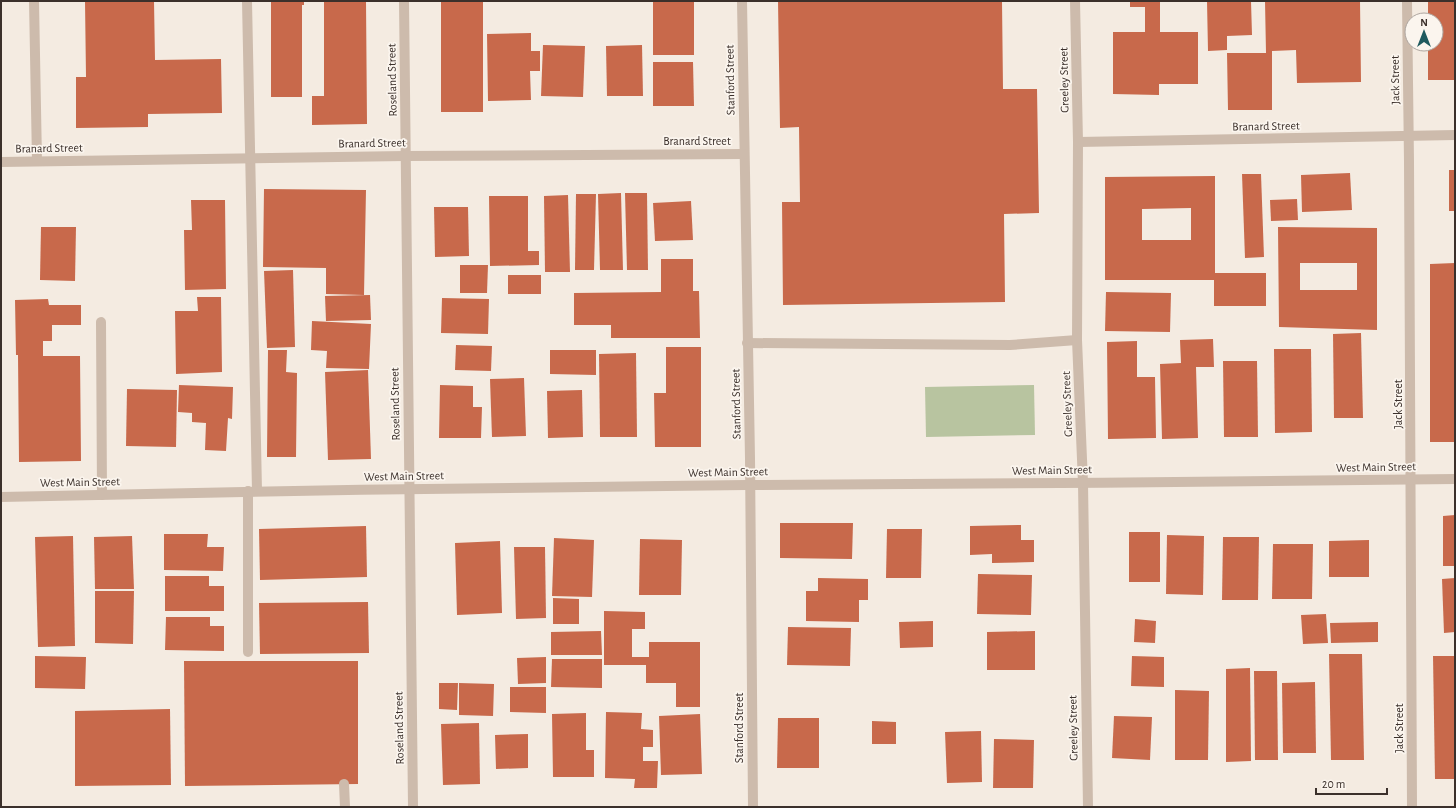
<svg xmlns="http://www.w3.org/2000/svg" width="1456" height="808" font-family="'Alegreya Sans',sans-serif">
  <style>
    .green { fill: #b8c4a0 }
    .building { fill: #c8694b; fill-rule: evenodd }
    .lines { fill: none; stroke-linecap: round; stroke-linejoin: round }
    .lane { stroke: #cdbbac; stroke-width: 10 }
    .street { stroke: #cdbbac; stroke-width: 10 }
    .labels { text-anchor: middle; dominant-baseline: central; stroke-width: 3.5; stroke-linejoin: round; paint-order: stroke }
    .street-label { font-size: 12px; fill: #3b302b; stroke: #fbf5ee }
  </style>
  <rect width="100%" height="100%" fill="#f4ebe1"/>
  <polygon class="green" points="1034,385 1035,435 926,437 925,387"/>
  <g class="building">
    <polygon points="85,1 154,1 155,60 221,59 222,113 148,114 148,127 76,128 76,77 86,77"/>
    <polygon points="271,1 304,1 304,5 302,5 302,97 271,97"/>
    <polygon points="324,1 366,1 367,124 312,125 312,96 324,96"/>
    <rect x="441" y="1" width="42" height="111"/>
    <rect x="653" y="1" width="41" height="54"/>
    <polygon points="778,1 1002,1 1003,89 1037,89 1039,213 1004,214 1005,302 783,305 782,202 800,202 799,127 780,128"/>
    <polygon points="1130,1 1160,1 1160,32 1198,32 1198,84 1159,84 1159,95 1113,94 1113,32 1145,32 1145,7 1130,7"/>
    <polygon points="1207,1 1251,1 1252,35 1227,36 1227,50 1208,51"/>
    <polygon points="1265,1 1360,1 1361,82 1297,83 1296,50 1272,51 1272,110 1228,110 1227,53 1266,53"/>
    <polygon points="1428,1 1455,1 1455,80 1428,80 1428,44 1436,44 1436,20 1428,20"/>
    <polygon points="531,33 531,51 540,51 540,71 530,71 531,100 488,101 487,34"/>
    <polygon points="543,45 585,46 583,97 541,96"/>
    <polygon points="642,45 643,96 607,96 606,46"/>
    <polygon points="653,62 693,62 694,106 653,106"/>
    <rect x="1449" y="170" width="6" height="41"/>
    <polygon points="1350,173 1352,210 1302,212 1301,175"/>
    <polygon points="1242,174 1261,174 1264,257 1245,258"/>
    <path d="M 1215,176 L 1215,273 L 1266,273 L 1266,306 L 1214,306 L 1214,280 L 1105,280 L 1105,177 ZM 1191,208 L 1191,240 L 1142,240 L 1142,209 Z"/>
    <polygon points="264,189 366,190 364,295 326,294 326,268 263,267"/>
    <polygon points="621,193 623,270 600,270 598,194"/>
    <polygon points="625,193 647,193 648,270 627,270"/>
    <polygon points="576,194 596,194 594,270 575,270"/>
    <polygon points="568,195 570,272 545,272 544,196"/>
    <polygon points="489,196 528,196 528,251 539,251 539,265 490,266"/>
    <polygon points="1297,199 1298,220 1271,221 1270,200"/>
    <polygon points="191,200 225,200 226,289 185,290 184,230 192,230"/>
    <polygon points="691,201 693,240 655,241 653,203"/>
    <polygon points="434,207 468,207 469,256 435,257"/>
    <polygon points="41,227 76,227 75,281 40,280"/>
    <path d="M 1278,227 L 1377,228 L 1377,330 L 1279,327 ZM 1300,263 L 1357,263 L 1357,290 L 1300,290 Z"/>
    <polygon points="661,259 693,259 693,291 699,291 700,338 611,338 611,325 574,325 574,293 661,292"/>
    <polygon points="1455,263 1455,442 1430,442 1430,264"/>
    <polygon points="460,265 488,265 487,293 460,293"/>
    <polygon points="293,270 295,347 267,348 264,271"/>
    <rect x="508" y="275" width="33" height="19"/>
    <polygon points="1106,292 1171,293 1170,332 1105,331"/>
    <polygon points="370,295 371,320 326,321 325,296"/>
    <polygon points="197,297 221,297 222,372 176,374 175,311 198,311"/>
    <polygon points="442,298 489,299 488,334 441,333"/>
    <polygon points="48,299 49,305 81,305 81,325 52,325 52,341 43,341 43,356 80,356 81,461 19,462 18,355 16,355 15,300"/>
    <polygon points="312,321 371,324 369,369 326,368 327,351 311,350"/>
    <polygon points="1361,333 1363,418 1334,418 1333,334"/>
    <polygon points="1213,339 1214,367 1196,367 1198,438 1162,439 1160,364 1181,363 1180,340"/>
    <polygon points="1137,341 1137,377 1155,377 1156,438 1108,439 1107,342"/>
    <polygon points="456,345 492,346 491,371 455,370"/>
    <polygon points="666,347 701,347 701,447 655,447 654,393 666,393"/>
    <polygon points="1274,349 1311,349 1312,432 1275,433"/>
    <polygon points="268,350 287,350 286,372 297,373 296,457 267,457"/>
    <polygon points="550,350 596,350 596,375 550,374"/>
    <polygon points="636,353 637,437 600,437 599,354"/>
    <polygon points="1223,361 1257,361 1258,437 1224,437"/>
    <polygon points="368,370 371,459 328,460 325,372"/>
    <polygon points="524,378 526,436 492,437 490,379"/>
    <polygon points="179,385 233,387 232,419 228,418 226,451 205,450 206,423 192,422 192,413 178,412"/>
    <polygon points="440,385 473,386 473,407 482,407 481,438 439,438"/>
    <polygon points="127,389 177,390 176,447 126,446"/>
    <polygon points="582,390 583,437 548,438 547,391"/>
    <polygon points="1455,515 1455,566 1443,566 1443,516"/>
    <polygon points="780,523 853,523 852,559 780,558"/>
    <polygon points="1021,525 1021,540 1034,540 1034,562 992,563 992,554 970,555 970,526"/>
    <polygon points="366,526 367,577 260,580 259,529"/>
    <polygon points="887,529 922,529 921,578 886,578"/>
    <rect x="1129" y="532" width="31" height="50"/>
    <polygon points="164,534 208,534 207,547 224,547 223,571 164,570"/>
    <polygon points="1167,535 1204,536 1203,595 1166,594"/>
    <polygon points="73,536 75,646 38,647 35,537"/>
    <polygon points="132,536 134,589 95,589 94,537"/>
    <polygon points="1223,537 1259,537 1258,600 1222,600"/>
    <polygon points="554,538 594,540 592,597 552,596"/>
    <polygon points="640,539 682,540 681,595 639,595"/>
    <polygon points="1369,540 1369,577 1329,577 1329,541"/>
    <polygon points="500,541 502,613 457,615 455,543"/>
    <polygon points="1273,544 1313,544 1312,599 1272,599"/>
    <polygon points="514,547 545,547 546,618 516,619"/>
    <polygon points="978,574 1032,575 1031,615 977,614"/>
    <polygon points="165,576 209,576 209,586 224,586 224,611 165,611"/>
    <polygon points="818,578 868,579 868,600 859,600 859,622 806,621 806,591 818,591"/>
    <polygon points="1455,578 1455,632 1444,633 1442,579"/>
    <polygon points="95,591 134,591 133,644 95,643"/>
    <polygon points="553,598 579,599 579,624 553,624"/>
    <polygon points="368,602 369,653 260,654 259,603"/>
    <polygon points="604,611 645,612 645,629 632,629 632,657 649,657 649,642 700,642 700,707 676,707 676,683 646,683 646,665 604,665"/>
    <polygon points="1326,614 1328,643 1303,644 1301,615"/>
    <polygon points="166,617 210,617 210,626 224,626 224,651 165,650"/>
    <polygon points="1135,619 1156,621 1155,643 1134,642"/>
    <polygon points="933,621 933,647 900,648 899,622"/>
    <polygon points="1378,622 1378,642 1331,643 1330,623"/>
    <polygon points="788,627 851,628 850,666 787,665"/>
    <polygon points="601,631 602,655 551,655 551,632"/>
    <polygon points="1035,631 1035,670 987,670 987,632"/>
    <polygon points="1329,654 1362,654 1364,760 1331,760"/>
    <polygon points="35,656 86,657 85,689 35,688"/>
    <polygon points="1132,656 1164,657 1164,687 1131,686"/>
    <polygon points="1433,656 1455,656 1455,779 1435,779"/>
    <polygon points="546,657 546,683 518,684 517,658"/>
    <polygon points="552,659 602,659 602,688 551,687"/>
    <polygon points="184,661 358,661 358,784 185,786"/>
    <polygon points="1250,668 1251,761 1226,762 1226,669"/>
    <polygon points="1254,671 1277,671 1278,760 1255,760"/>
    <polygon points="1315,682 1316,753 1283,753 1282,683"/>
    <polygon points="439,683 458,683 457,710 439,709"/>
    <polygon points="459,683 494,684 493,716 459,715"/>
    <polygon points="510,687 546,687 546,713 510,712"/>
    <polygon points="1175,690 1209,691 1208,760 1175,760"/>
    <polygon points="170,709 171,785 75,786 75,711"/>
    <polygon points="606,712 642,713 641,729 653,730 653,747 643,747 643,761 658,761 657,788 634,788 635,779 605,778"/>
    <polygon points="586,713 586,750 594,750 594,777 553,777 552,714"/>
    <polygon points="700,714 702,774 661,775 659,716"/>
    <polygon points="1114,716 1152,717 1150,760 1112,758"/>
    <polygon points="778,718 819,718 819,768 777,768"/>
    <polygon points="872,721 896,722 896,744 872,744"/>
    <polygon points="479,723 480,784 443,785 441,724"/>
    <polygon points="981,731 982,782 947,783 945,732"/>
    <polygon points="528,734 528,768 496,769 495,735"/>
    <polygon points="994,739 1034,740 1033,788 993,788"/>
  </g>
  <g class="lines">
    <g class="lane">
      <polyline points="34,1 37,161"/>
      <polyline points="247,1 257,491"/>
      <polyline points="101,322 102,495"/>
      <polyline points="747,343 1010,345 1077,340"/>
      <polyline points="248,491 248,652"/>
      <polyline points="344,784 345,807"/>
    </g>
    <g class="street">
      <polyline points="404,1 413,807"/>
      <polyline points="742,1 750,458 753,807"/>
      <polyline points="1075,1 1078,142 1077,340 1083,483 1088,807"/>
      <polyline points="1407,1 1409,162 1412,807"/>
      <polyline points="1078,142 1455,135"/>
      <polyline points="1,162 405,156 744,154"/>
      <path d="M 1,497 C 249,491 498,487 746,485 C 982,483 1219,483 1455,479"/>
    </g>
  </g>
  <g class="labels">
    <g class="street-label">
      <text transform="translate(392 80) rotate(-91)">Roseland Street</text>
      <text transform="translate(730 80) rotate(-91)">Stanford Street</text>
      <text transform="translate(1064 80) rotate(-91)">Greeley Street</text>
      <text transform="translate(1395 80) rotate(-91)">Jack Street</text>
      <text transform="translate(1266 126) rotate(-1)">Branard Street</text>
      <text x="697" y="141">Branard Street</text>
      <text transform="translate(372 143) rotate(-1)">Branard Street</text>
      <text transform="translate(49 148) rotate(-1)">Branard Street</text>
      <text transform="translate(395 404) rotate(-91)">Roseland Street</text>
      <text transform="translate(736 404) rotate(-91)">Stanford Street</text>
      <text transform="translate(1067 404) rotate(-92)">Greeley Street</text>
      <text transform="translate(1398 404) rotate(-90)">Jack Street</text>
      <text transform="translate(1376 467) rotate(-1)">West Main Street</text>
      <text transform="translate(1052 470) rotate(-1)">West Main Street</text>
      <text transform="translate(728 472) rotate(-1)">West Main Street</text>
      <text transform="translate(404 476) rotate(-1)">West Main Street</text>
      <text transform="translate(80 482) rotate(-1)">West Main Street</text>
      <text transform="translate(399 728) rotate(-91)">Roseland Street</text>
      <text transform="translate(739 728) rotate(-90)">Stanford Street</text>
      <text transform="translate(1073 728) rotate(-91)">Greeley Street</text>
      <text transform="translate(1399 728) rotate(-90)">Jack Street</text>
    </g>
  </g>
  <rect width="1456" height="808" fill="none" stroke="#3b302b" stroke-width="4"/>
  <g transform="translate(1424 32)"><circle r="19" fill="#fbf5ee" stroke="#aea6a0"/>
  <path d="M0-3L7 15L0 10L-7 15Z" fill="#1f5a5e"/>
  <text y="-6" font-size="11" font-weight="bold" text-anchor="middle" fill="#3b302b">N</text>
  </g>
  <path d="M1316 788v6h71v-6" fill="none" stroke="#3b302b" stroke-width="2"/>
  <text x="1322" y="788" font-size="12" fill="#3b302b" stroke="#fbf5ee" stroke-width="3" paint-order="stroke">20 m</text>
</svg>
